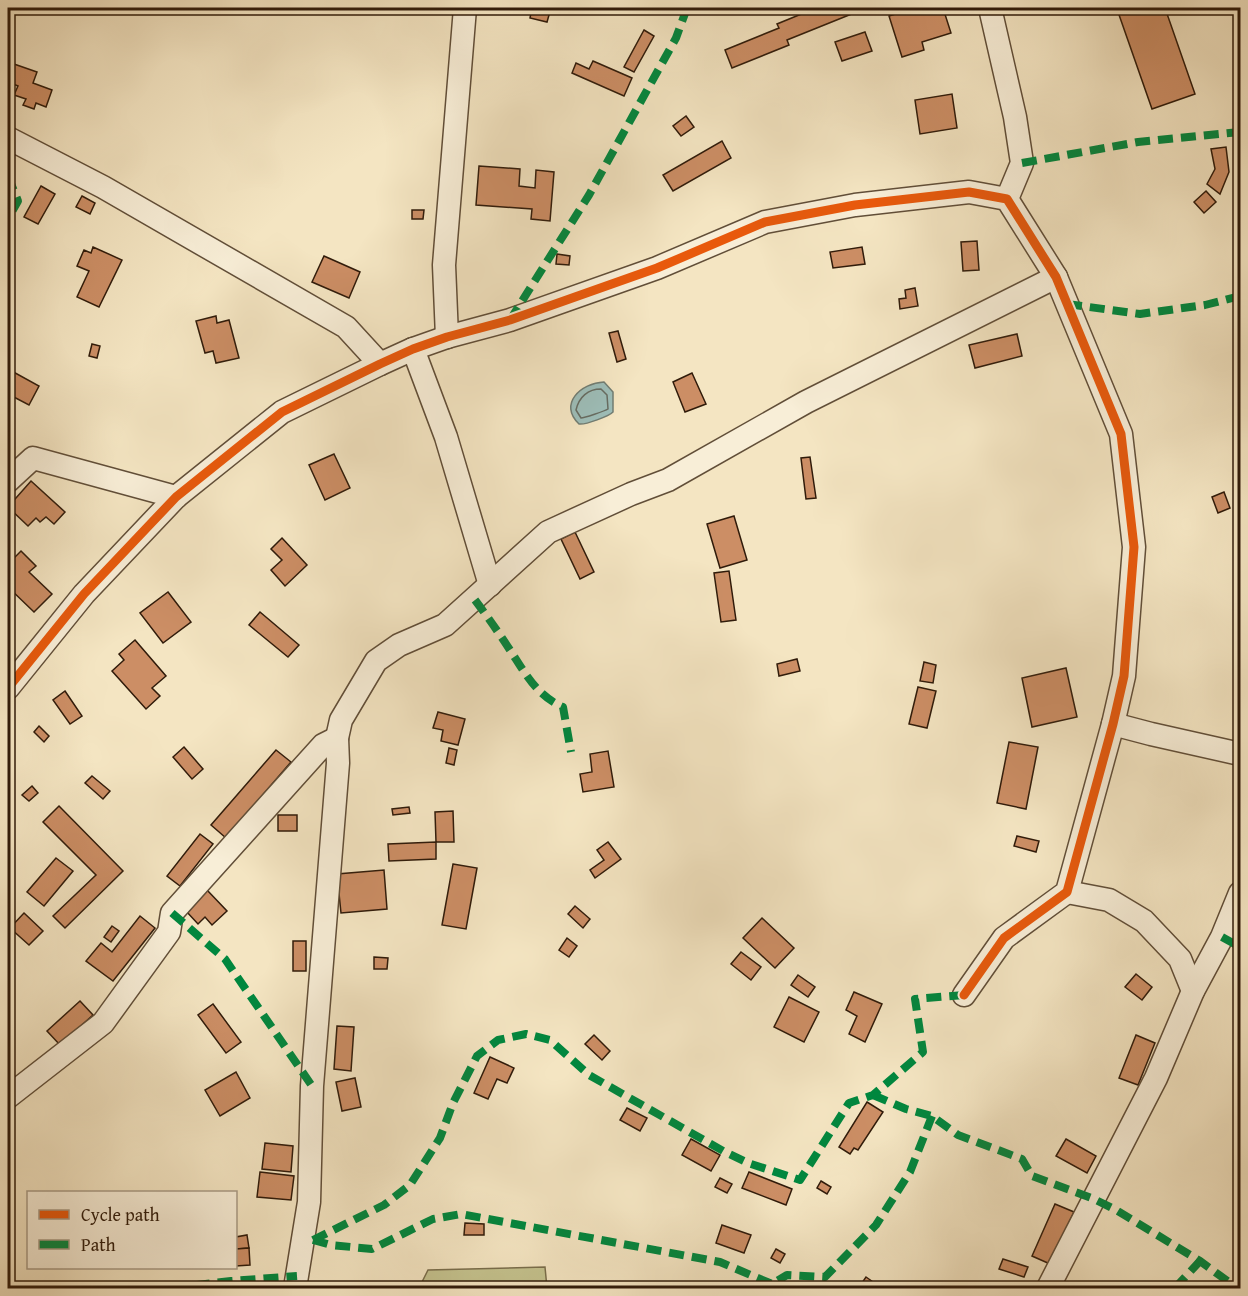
<svg xmlns="http://www.w3.org/2000/svg" width="1248" height="1296" font-family="'Gentium Book Plus',serif">
  <style>
    .green { fill: #c4c28e; stroke: #7a6e4c; stroke-width: 1.5 }
    .water { fill: #9dbeb9; stroke: #717d73; stroke-width: 1.5 }
    .lines { fill: none; stroke-linecap: round; stroke-linejoin: round }
    .shore { stroke: #666c62; stroke-width: 1.5 }
    .building { fill: #cc8e65; stroke: #301b0a; stroke-width: 1.5 }
    .minor-casing { stroke: #614e38; stroke-width: 25 }
    .minor { stroke: #f8eed7; stroke-width: 22 }
    .quiet { stroke: #00873e; stroke-width: 8; stroke-dasharray: 15 8; stroke-linecap: butt }
    .cycleway-casing { stroke: #f8eed7; stroke-width: 13 }
    .cycleway { stroke: #e8590c; stroke-width: 9 }
  </style>
  <rect width="100%" height="100%" fill="#f4e5c2"/>
  <filter id="stains"><feTurbulence type="fractalNoise" baseFrequency=".00333" numOctaves="4"/><feColorMatrix values="0 0 0 0 .2 0 0 0 0 .09 0 0 0 0 .02 0 0 0 .5 -.17"/></filter>
  <radialGradient id="worn" r=".72"><stop offset=".6" stop-color="#630" stop-opacity="0"/><stop offset="1" stop-color="#630" stop-opacity=".3"/></radialGradient>
  <polygon class="green" points="545,1267 547,1288 419,1288 428,1270"/>
  <path class="water" d="M 604,382 L 613,392 L 613,412 C 609,416 586,425 579,424 C 558,404 581,383 604,382 Z"/>
  <g class="lines">
    <path class="shore" d="M 601,389 L 607,395 L 608,409 C 605,411 584,418 581,418 L 576,410 C 579,397 588,389 601,389 Z"/>
  </g>
  <g class="building">
    <polygon points="532,8 551,8 547,22 530,18"/>
    <polygon points="816,8 864,9 787,40 789,45 732,68 725,50 779,28 777,24"/>
    <polygon points="915,8 943,8 951,33 922,42 924,50 902,57 889,16"/>
    <polygon points="1122,8 1165,8 1195,94 1152,109 1117,9"/>
    <polygon points="644,30 654,36 634,72 624,67"/>
    <polygon points="865,32 872,51 842,61 835,42"/>
    <polygon points="593,61 632,78 624,96 572,73 576,63 589,69"/>
    <polygon points="14,64 37,72 33,83 52,90 46,107 36,103 34,109 23,105 26,99 14,95 18,86 8,82"/>
    <polygon points="952,94 957,128 920,134 915,100"/>
    <polygon points="686,116 694,127 681,136 673,126"/>
    <polygon points="722,141 731,158 673,191 663,175"/>
    <polygon points="1226,147 1229,172 1220,194 1207,184 1215,169 1211,149"/>
    <polygon points="479,166 520,169 519,186 535,188 536,170 554,172 550,221 531,219 532,209 476,205"/>
    <polygon points="41,186 55,194 38,224 24,217"/>
    <polygon points="1206,191 1216,202 1204,213 1194,202"/>
    <polygon points="82,196 95,203 90,214 76,207"/>
    <polygon points="412,210 424,210 423,219 412,219"/>
    <polygon points="977,241 979,270 963,271 961,242"/>
    <polygon points="93,247 122,260 99,307 77,297 89,271 77,266 84,250 91,253"/>
    <polygon points="862,247 865,264 833,268 830,252"/>
    <polygon points="557,254 570,256 569,265 556,264"/>
    <polygon points="324,256 360,272 349,298 312,282"/>
    <polygon points="915,288 918,306 900,309 899,299 906,298 905,290"/>
    <polygon points="216,316 217,323 229,320 239,358 216,363 213,351 205,353 196,321"/>
    <polygon points="618,331 626,359 617,362 609,333"/>
    <polygon points="1017,334 1022,356 975,368 969,345"/>
    <polygon points="92,344 100,346 97,358 89,356"/>
    <polygon points="8,369 39,386 29,405 8,394"/>
    <polygon points="692,373 706,404 685,412 673,382"/>
    <polygon points="334,454 350,488 325,500 309,465"/>
    <polygon points="810,457 816,498 806,499 801,458"/>
    <polygon points="31,481 65,512 54,524 46,517 40,522 36,518 28,526 8,507"/>
    <polygon points="1224,492 1230,508 1218,513 1212,497"/>
    <polygon points="734,516 747,560 720,568 707,524"/>
    <polygon points="575,532 594,572 580,579 561,539"/>
    <polygon points="282,538 307,565 285,586 271,570 282,560 271,549"/>
    <polygon points="21,551 36,566 29,572 52,594 34,612 8,587 8,564"/>
    <polygon points="729,571 736,620 721,622 714,573"/>
    <polygon points="168,592 191,622 163,643 140,613"/>
    <polygon points="260,612 299,645 288,657 249,625"/>
    <polygon points="135,640 166,676 152,688 160,696 146,709 112,671 124,660 119,654"/>
    <polygon points="797,659 800,671 779,676 777,664"/>
    <polygon points="924,662 936,665 933,683 920,681"/>
    <polygon points="1066,668 1077,717 1032,727 1022,678"/>
    <polygon points="918,687 936,691 927,728 909,724"/>
    <polygon points="65,691 82,716 70,724 53,700"/>
    <polygon points="438,712 465,719 458,745 441,741 443,730 433,728"/>
    <polygon points="39,726 49,736 44,742 34,732"/>
    <polygon points="1009,742 1038,747 1026,809 997,803"/>
    <polygon points="184,747 203,769 192,779 173,757"/>
    <polygon points="449,748 457,750 454,765 446,763"/>
    <polygon points="276,750 291,762 226,838 211,825"/>
    <polygon points="608,751 614,787 583,792 580,774 592,772 590,754"/>
    <polygon points="92,776 110,791 103,799 85,783"/>
    <polygon points="32,786 38,793 29,801 22,795"/>
    <polygon points="59,806 123,871 65,928 53,916 96,875 43,822"/>
    <polygon points="409,807 410,813 393,815 392,809"/>
    <polygon points="453,811 454,842 436,842 435,812"/>
    <rect x="278" y="815" width="19" height="16"/>
    <polygon points="200,834 213,844 180,886 167,876"/>
    <polygon points="1017,836 1039,841 1036,852 1014,846"/>
    <polygon points="436,842 436,859 389,861 388,844"/>
    <polygon points="608,842 621,859 595,878 590,870 604,860 597,850"/>
    <polygon points="56,858 73,871 44,906 27,892"/>
    <polygon points="453,864 477,868 466,929 442,925"/>
    <polygon points="384,870 387,909 341,913 337,874"/>
    <polygon points="207,890 227,911 212,925 205,917 198,924 186,911"/>
    <polygon points="575,906 590,919 583,928 568,914"/>
    <polygon points="24,913 43,931 29,945 10,928"/>
    <polygon points="140,916 155,928 113,981 86,961 101,943 112,952"/>
    <polygon points="762,918 794,948 775,968 743,938"/>
    <polygon points="112,926 119,931 111,942 104,937"/>
    <polygon points="567,938 577,946 569,957 559,950"/>
    <rect x="293" y="941" width="13" height="30"/>
    <polygon points="741,952 761,967 751,980 731,964"/>
    <polygon points="374,957 388,958 387,969 374,969"/>
    <polygon points="1136,974 1152,987 1142,1000 1125,987"/>
    <polygon points="798,975 815,987 808,997 791,985"/>
    <polygon points="854,992 882,1004 865,1042 849,1034 857,1016 846,1010"/>
    <polygon points="789,997 819,1012 804,1042 774,1027"/>
    <polygon points="80,1001 93,1015 60,1045 47,1031"/>
    <polygon points="213,1004 241,1042 226,1053 198,1015"/>
    <polygon points="337,1026 354,1027 351,1071 334,1069"/>
    <polygon points="594,1035 610,1051 602,1060 585,1044"/>
    <polygon points="1136,1035 1155,1043 1138,1085 1119,1078"/>
    <polygon points="490,1057 514,1068 507,1083 497,1079 488,1099 474,1093"/>
    <polygon points="236,1072 250,1098 220,1116 205,1090"/>
    <polygon points="355,1078 361,1107 342,1111 336,1082"/>
    <polygon points="867,1102 883,1112 858,1150 854,1148 850,1154 839,1147"/>
    <polygon points="627,1108 647,1118 640,1131 620,1120"/>
    <polygon points="691,1139 720,1155 711,1171 682,1155"/>
    <polygon points="1066,1139 1096,1156 1087,1173 1056,1156"/>
    <polygon points="265,1143 293,1146 291,1172 262,1169"/>
    <polygon points="260,1172 294,1176 291,1200 257,1197"/>
    <polygon points="749,1172 792,1189 786,1205 742,1188"/>
    <polygon points="720,1178 732,1184 727,1193 715,1187"/>
    <polygon points="821,1181 831,1187 827,1194 817,1188"/>
    <polygon points="1055,1204 1074,1212 1050,1264 1032,1256"/>
    <polygon points="465,1223 484,1224 484,1235 464,1235"/>
    <polygon points="722,1225 751,1235 744,1253 716,1243"/>
    <polygon points="247,1235 249,1248 236,1249 236,1237"/>
    <polygon points="249,1248 250,1265 236,1266 236,1249"/>
    <polygon points="776,1249 785,1254 780,1263 771,1258"/>
    <polygon points="1003,1259 1028,1267 1024,1277 999,1269"/>
    <polygon points="866,1277 876,1284 872,1288 859,1287"/>
  </g>
  <g class="lines">
    <defs>
      <g id="minor">
        <polyline points="990,8 1015,117 1022,163 1007,199"/>
        <polyline points="8,138 103,187 346,327 380,364"/>
        <polyline points="447,337 444,265 465,8"/>
        <polyline points="413,349 446,437 490,585"/>
        <polyline points="8,481 33,458 176,497"/>
        <polyline points="8,688 84,594 176,497 282,412 380,364 413,349 447,337 510,320 657,268 765,222 855,205 969,192 1007,199 1056,277 1121,434 1134,547 1124,676 1113,724 1067,892 1004,938 964,995"/>
        <polyline points="1113,724 1151,734 1240,754"/>
        <polyline points="337,738 341,720 376,661 399,645 445,625 548,532 631,494 668,480 806,402 1056,277"/>
        <polyline points="1067,892 1109,900 1144,921 1180,959 1193,991"/>
        <polyline points="8,1097 103,1023 169,932 172,913 323,745 337,738 338,763 312,1086 309,1202 295,1288"/>
        <polyline points="1048,1288 1156,1078 1193,991 1222,937 1240,893"/>
      </g>
    </defs>
    <use href="#minor" class="minor-casing"/>
    <use href="#minor" class="minor"/>
    <g class="quiet">
      <polyline points="1022,163 1138,142 1240,132"/>
      <polyline points="8,176 18,201 8,219"/>
      <polyline points="1067,304 1140,314 1205,305 1240,296"/>
      <polyline points="510,320 589,195 676,38 687,8"/>
      <path d="M 475,600 C 487,616 499,633 510,650 C 525,673 537,696 563,707 L 571,752"/>
      <polyline points="172,913 225,959 312,1086"/>
      <polyline points="1222,937 1240,947"/>
      <polyline points="873,1095 906,1109 932,1116 958,1135 1022,1159 1032,1176 1094,1199 1116,1210 1200,1261 1237,1288"/>
      <polyline points="313,1240 384,1205 410,1185 440,1138 453,1103 477,1056 498,1040 526,1034 550,1040 589,1075 725,1152 748,1163 800,1180 849,1103 873,1095 923,1052 915,999 964,995"/>
      <polyline points="313,1240 331,1245 372,1249 433,1219 461,1214 720,1262 772,1284 787,1275 825,1277 876,1225 910,1172 932,1116"/>
      <polyline points="172,1288 231,1281 297,1276"/>
      <polyline points="1175,1288 1200,1261"/>
    </g>
    <defs>
      <polyline id="cycleway" points="8,688 84,594 176,497 282,412 380,364 413,349 447,337 510,320 657,268 765,222 855,205 969,192 1007,199 1056,277 1121,434 1134,547 1124,676 1113,724 1067,892 1004,938 964,995"/>
    </defs>
    <use href="#cycleway" class="cycleway-casing"/>
    <use href="#cycleway" class="cycleway"/>
  </g>
  <rect width="1248" height="1296" fill="none" stroke="#f4e5c2" stroke-width="30"/>
  <rect x="9" y="9" width="1230" height="1278" fill="none" stroke="#301b0a" stroke-width="3"/>
  <rect x="15" y="15" width="1218" height="1266" fill="none" stroke="#301b0a" stroke-width="1.5"/>
  <rect x="27" y="1191" width="210" height="78" fill="#f8eed7" stroke="#a89a85" stroke-width="1.5"/>
  <rect x="39" y="1210" width="30" height="9" fill="#e8590c" stroke="#a89a85" stroke-width="1.5"/>
  <text x="81" y="1221" font-size="18" fill="#301b0a">Cycle path</text>
  <rect x="39" y="1240" width="30" height="9" fill="#00873e" stroke="#a89a85" stroke-width="1.5"/>
  <text x="81" y="1251" font-size="18" fill="#301b0a">Path</text>
  <rect width="100%" height="100%" filter="url(#stains)"/>
  <rect width="100%" height="100%" fill="url(#worn)"/>
</svg>
